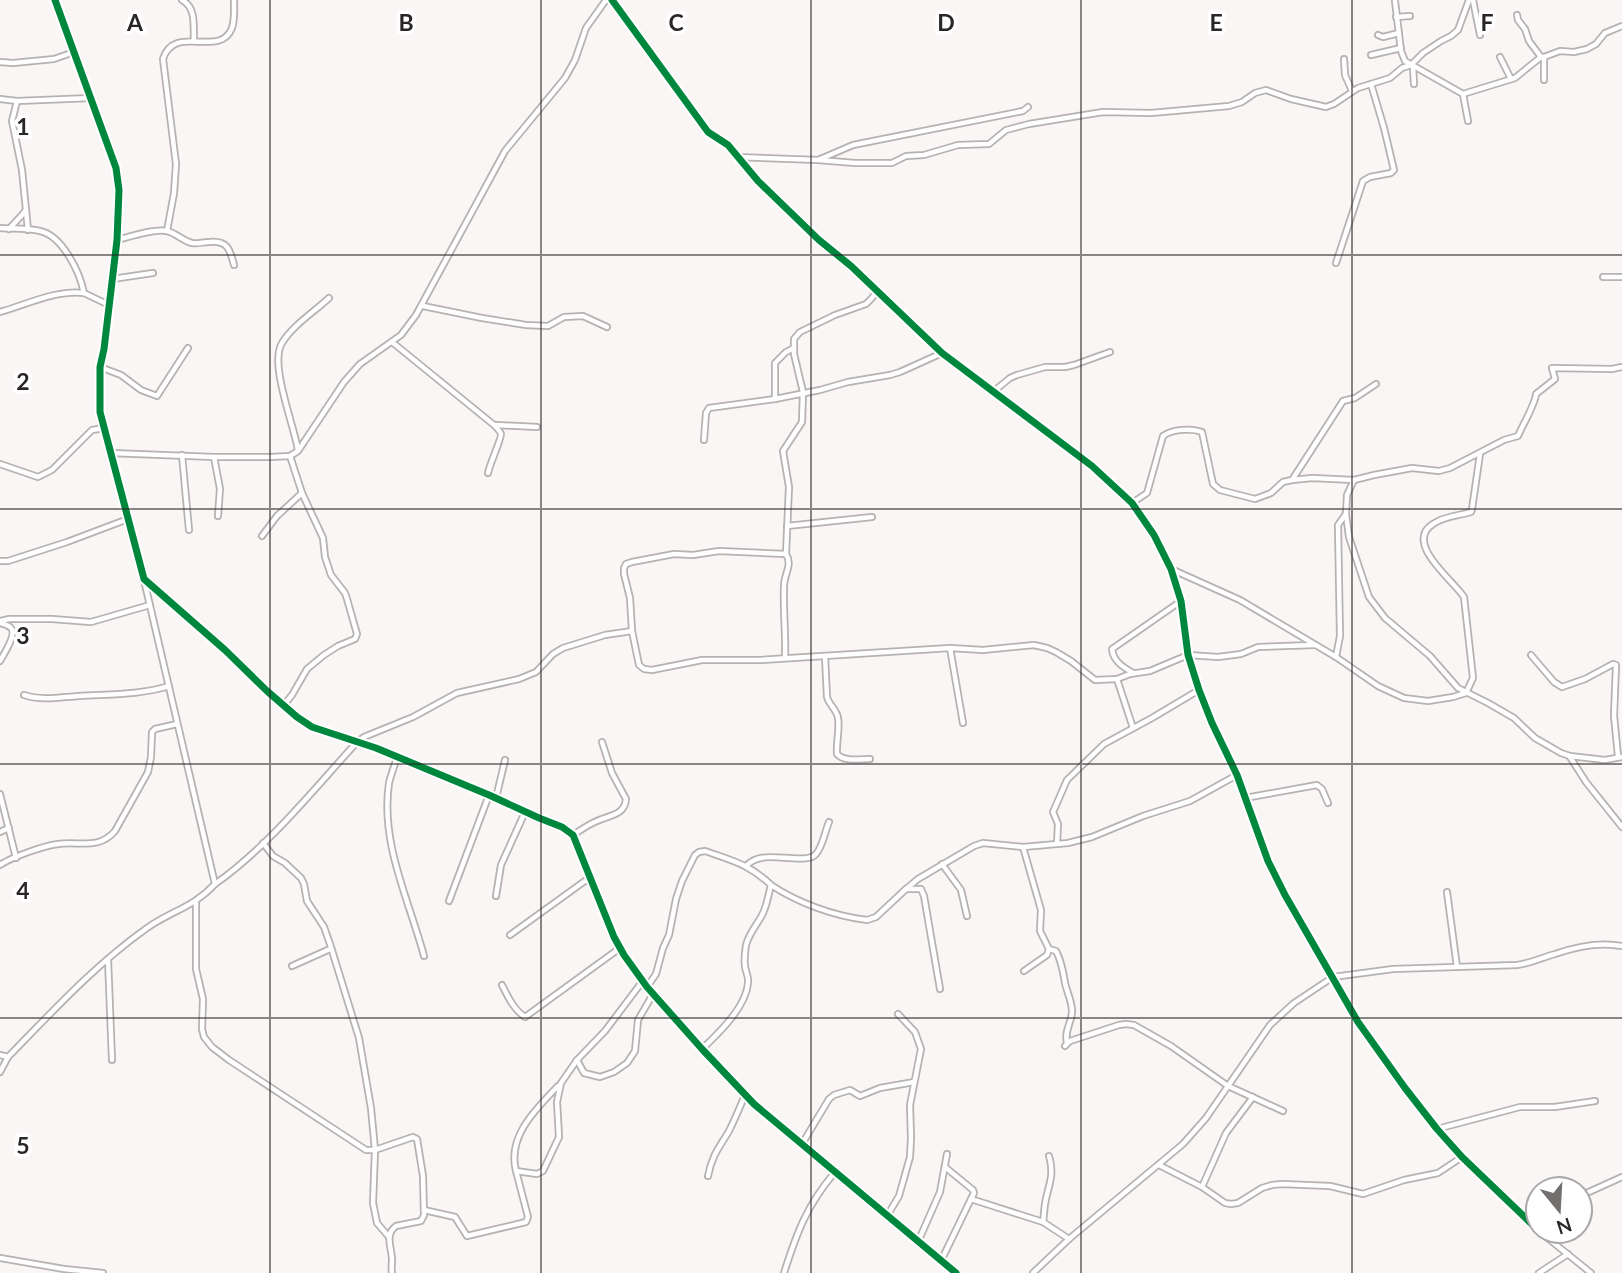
<svg xmlns="http://www.w3.org/2000/svg" width="1622" height="1273" font-family="Lato,sans-serif">
  <style>
    .lines { fill: none; stroke-linecap: round; stroke-linejoin: round }
    .street-casing { stroke: #b6b2b1; stroke-width: 8 }
    .street { stroke: #fefefe; stroke-width: 4.5 }
    .cycleway-casing { stroke: #fff; stroke-width: 11 }
    .cycleway { stroke: #00873e; stroke-width: 7 }
    .grid { fill: none; stroke: #2a2625; stroke-width: 2; stroke-opacity: 0.55 }
    .grid-label { font-size: 23px; text-anchor: middle; font-weight: bold; fill: #2a2625; stroke: #fff; stroke-width: 7; stroke-linejoin: round; paint-order: stroke }
  </style>
  <rect width="100%" height="100%" fill="#fbf6f6"/>
  <g class="lines">
    <defs>
      <g id="street">
        <polyline points="55,0 116,168 119,190 117,240 104,349 100,367 100,412 144,579 225,650 267,691 297,717 312,727 376,748 489,795 539,818 562,827 573,835 614,937 624,955 647,987 702,1049 754,1104 956,1273"/>
        <path d="M 182,0 C 197,8 193,27 194,41"/>
        <polyline points="612,0 708,132 728,145 758,181 819,240 851,266 942,353 1092,466 1132,503 1154,535 1171,569 1181,601 1188,655 1199,690 1212,723 1237,775 1268,861 1285,895 1358,1022 1405,1088 1437,1129 1462,1157 1538,1230"/>
        <polyline points="1473,0 1480,35"/>
        <polyline points="1395,1 1401,51 1405,61 1463,94 1515,78 1541,57"/>
        <polyline points="1517,15 1518,20 1525,29 1529,41 1541,57 1544,57 1544,80"/>
        <polyline points="1396,17 1410,16"/>
        <polyline points="1378,35 1383,37 1399,33"/>
        <polyline points="1371,55 1401,48"/>
        <polyline points="1500,57 1511,79"/>
        <polyline points="1544,57 1560,51 1574,52 1587,49 1596,44 1605,33 1622,26"/>
        <polyline points="1344,59 1345,75 1352,91"/>
        <polyline points="0,62 13,63 54,59 74,52"/>
        <polyline points="1413,67 1414,84"/>
        <polyline points="1463,94 1468,121"/>
        <polyline points="0,99 17,101 91,98"/>
        <polyline points="17,101 12,121 22,170 28,230"/>
        <polyline points="737,157 818,160 853,145 1023,111 1028,107"/>
        <polyline points="818,160 855,163 892,163 906,156 924,155 958,145 989,144 1006,130 1029,124 1103,112 1151,113 1229,106 1242,102 1255,93 1266,90 1291,99 1326,107 1334,104 1358,88 1390,78 1402,68 1411,65 1423,53 1441,41 1451,36 1458,30 1469,0"/>
        <path d="M 0,228 C 13,229 27,228 40,231 C 63,236 80,273 84,293 L 109,305"/>
        <polyline points="9,229 22,215 26,210"/>
        <path d="M 167,231 L 174,193 L 176,164 L 163,59 C 174,23 220,59 232,28 C 235,19 234,9 234,0"/>
        <path d="M 117,240 C 129,237 155,228 167,231 C 176,233 183,241 192,243 C 198,244 203,242 209,242 C 228,240 230,250 234,265"/>
        <polyline points="1336,263 1363,181 1370,177 1391,173 1394,170 1384,128 1371,84"/>
        <polyline points="1603,277 1622,277"/>
        <polyline points="112,279 153,273"/>
        <polyline points="423,306 482,318 526,325 548,326 564,317 583,316 607,327"/>
        <path d="M 0,312 C 25,305 58,289 84,293"/>
        <path d="M 392,342 L 494,425 C 496,427 500,431 501,434 C 502,437 489,466 488,473"/>
        <polyline points="100,367 121,375 141,390 157,396 188,348"/>
        <polyline points="993,392 1010,378 1017,375 1045,367 1065,367 1074,365 1110,352"/>
        <polyline points="775,399 775,363 786,352 794,348"/>
        <polyline points="495,425 537,427"/>
        <polyline points="704,440 706,413 709,408 775,399 820,390 848,382 890,375 900,372 942,353"/>
        <path d="M 298,450 C 294,425 269,364 282,343 C 293,325 314,312 329,298"/>
        <polyline points="111,453 214,457 270,457 290,456 298,451 344,382 360,364 401,335 416,315 505,151 565,78 575,60 586,28 606,0"/>
        <polyline points="182,455 189,530"/>
        <polyline points="214,457 220,489 218,516"/>
        <polyline points="0,464 38,477 52,470 92,430 104,428"/>
        <polyline points="1292,480 1343,401 1355,398 1376,384"/>
        <polyline points="1354,480 1347,495 1346,514 1349,537 1369,597 1385,618 1430,656 1458,688 1488,703 1514,718 1535,738 1561,753 1570,756 1605,760 1622,757"/>
        <path d="M 1132,503 L 1147,493 L 1163,436 C 1172,429 1192,428 1202,432 L 1213,484 L 1220,490 L 1255,499 L 1271,493 L 1283,482 L 1292,480 L 1312,478 L 1354,480 L 1374,475 L 1412,468 L 1439,471 L 1450,468 L 1504,440 L 1518,436 C 1523,424 1535,405 1536,394 L 1555,379 L 1552,368 L 1612,369 L 1622,367"/>
        <polyline points="787,526 872,517"/>
        <polyline points="262,536 277,516 302,493"/>
        <polyline points="786,554 719,551 693,555 674,554 632,562 626,564 624,568 624,574 630,598 632,631 639,665 644,669 652,670 702,660 760,660 950,648 983,650 1034,645 1047,648 1056,652 1071,661 1095,680 1117,679 1130,674 1150,671 1188,655 1218,657 1241,654 1258,647 1315,645"/>
        <polyline points="0,561 8,561 67,542 128,519"/>
        <path d="M 1171,569 L 1240,600 L 1336,657 L 1378,686 L 1404,698 L 1428,701 L 1453,697 L 1466,693 L 1473,678 L 1464,597 C 1454,581 1403,543 1433,524 C 1444,516 1458,516 1471,512 L 1472,509 L 1480,454"/>
        <polyline points="0,621 9,619 52,619 91,622 150,605"/>
        <path d="M 0,623 C 4,624 8,625 11,628 C 17,634 4,654 0,661"/>
        <polyline points="950,648 963,723"/>
        <polyline points="1531,655 1554,682 1562,687 1585,679 1613,664 1616,665 1614,716 1618,756"/>
        <path d="M 825,656 L 827,697 C 829,705 837,710 838,718 C 840,730 836,742 837,754 C 844,762 860,759 870,759"/>
        <polyline points="1336,657 1340,636 1338,525 1345,515"/>
        <path d="M 785,658 C 786,634 783,610 784,586 C 784,574 793,565 786,554 L 789,487 L 783,451 L 802,422 L 803,392 L 794,354 L 794,339 L 800,332 L 835,315 L 866,304 L 872,298 L 877,291"/>
        <path d="M 1133,673 C 1123,667 1113,661 1112,649 L 1181,601"/>
        <polyline points="1117,679 1133,728"/>
        <path d="M 24,695 C 42,701 61,697 79,696 C 109,694 140,695 169,686"/>
        <polyline points="284,705 292,695 307,669 324,655 338,646 355,639 357,634 347,599 345,593 331,575 325,557 323,538 302,493 290,456"/>
        <path d="M 397,757 C 395,765 391,774 389,783 C 380,843 409,900 424,956"/>
        <polyline points="1570,757 1586,782 1622,827"/>
        <polyline points="0,794 16,858"/>
        <polyline points="496,798 505,760"/>
        <polyline points="1245,798 1317,785 1322,789 1328,803"/>
        <polyline points="0,832 9,828"/>
        <path d="M 573,835 C 581,830 589,824 597,821 C 610,815 625,815 626,799 L 612,773 L 602,742"/>
        <polyline points="263,843 273,856 285,863 301,878 304,884 307,901 324,927 330,944 359,1038 371,1108 375,1150 373,1203 377,1223 389,1237"/>
        <polyline points="1057,844 1058,824 1053,812 1067,780 1104,744 1152,718 1199,690"/>
        <polyline points="1023,847 1041,910 1040,931 1049,949 1047,955 1024,971"/>
        <polyline points="942,864 961,890 967,916"/>
        <path d="M 0,865 C 12,857 43,846 58,844 C 79,841 99,850 115,831 L 148,772 L 151,757 L 152,732 L 155,729 L 177,724"/>
        <path d="M 746,866 C 750,862 755,859 761,858 C 775,854 808,864 816,854 C 823,846 825,831 829,822"/>
        <path d="M 215,884 C 268,847 314,789 358,741 L 364,737 L 413,717 L 457,693 L 519,679 L 536,672 L 553,654 L 563,648 L 605,635 L 632,631"/>
        <path d="M 771,885 C 798,903 834,916 867,920 L 876,917 L 906,889 L 921,889 L 924,896 L 940,989"/>
        <polyline points="906,889 918,879 974,846 983,843 1023,847 1068,843 1092,837 1143,816 1190,801 1237,775"/>
        <polyline points="1447,892 1457,967"/>
        <polyline points="496,896 501,865 525,812"/>
        <polyline points="449,901 489,795"/>
        <path d="M 196,902 L 196,969 L 203,999 L 202,1029 L 204,1037 L 212,1047 L 229,1060 L 366,1150 L 375,1150 L 413,1137 L 417,1139 L 423,1176 L 424,1215 L 421,1221 L 396,1226 C 384,1235 392,1248 392,1260 C 392,1265 391,1269 392,1273"/>
        <polyline points="510,935 589,878"/>
        <path d="M 1049,949 L 1056,951 C 1062,962 1063,972 1065,983 C 1067,992 1072,1002 1072,1011 C 1072,1023 1064,1029 1067,1043"/>
        <polyline points="108,959 112,1060"/>
        <polyline points="292,966 330,949"/>
        <path d="M 502,985 C 508,997 514,1010 525,1017 L 620,948"/>
        <path d="M 647,987 L 656,974 L 663,948 L 669,935 L 676,899 L 682,881 L 695,855 L 699,852 L 705,851 C 733,861 749,864 771,885 C 768,896 767,907 761,917 C 755,927 749,934 746,945 C 745,952 744,960 745,967 C 746,972 749,978 748,983 C 746,1007 719,1033 702,1049"/>
        <polyline points="1065,1046 1070,1041 1119,1025 1126,1024 1134,1025 1171,1046 1228,1086 1283,1111"/>
        <polyline points="0,1055 8,1057"/>
        <polyline points="577,1060 584,1073 600,1077 614,1072 627,1063 635,1051 638,1020 653,994"/>
        <path d="M 0,1072 L 8,1057 C 52,1012 96,964 147,928 C 171,911 194,907 215,884 L 144,580"/>
        <polyline points="1437,1129 1520,1107 1555,1107 1595,1101"/>
        <polyline points="802,1144 829,1099 834,1095 850,1090 860,1096 880,1088 914,1082"/>
        <polyline points="1159,1165 1202,1187 1225,1203 1231,1204 1238,1203 1262,1188 1272,1185 1282,1184 1330,1186 1363,1194 1404,1180 1438,1173 1462,1157"/>
        <polyline points="945,1167 973,1190 974,1193 971,1199"/>
        <path d="M 516,1171 C 507,1136 536,1109 558,1086"/>
        <path d="M 708,1176 C 712,1155 719,1148 729,1131 C 735,1119 740,1107 745,1095"/>
        <polyline points="1202,1187 1226,1133 1253,1097"/>
        <polyline points="1580,1196 1622,1177"/>
        <polyline points="424,1210 455,1217 467,1236 526,1222 528,1217 516,1171 537,1174 543,1171 559,1137 557,1102 561,1083 577,1060 605,1031 642,982"/>
        <polyline points="887,1216 899,1196 910,1157 911,1138 910,1105 921,1049 915,1032 898,1014"/>
        <path d="M 1043,1222 C 1044,1216 1044,1210 1045,1204 C 1048,1185 1055,1177 1049,1156"/>
        <polyline points="1539,1231 1591,1273"/>
        <polyline points="918,1242 940,1192 947,1154"/>
        <polyline points="0,1258 64,1269 103,1273"/>
        <polyline points="941,1261 971,1199 1043,1222 1069,1239"/>
        <path d="M 784,1273 C 797,1232 807,1205 835,1172"/>
        <path d="M 1033,1273 L 1069,1239 L 1183,1144 L 1206,1118 L 1270,1025 L 1294,1003 L 1333,977 L 1393,969 L 1517,965 C 1531,963 1541,958 1555,954 C 1575,947 1601,942 1622,946"/>
        <polyline points="1539,1273 1568,1254"/>
      </g>
    </defs>
    <use href="#street" class="street-casing"/>
    <use href="#street" class="street"/>
    <defs>
      <g id="cycleway">
        <polyline points="55,0 116,168 119,190 117,240 104,349 100,367 100,412 144,579 225,650 267,691 297,717 312,727 376,748 489,795 539,818 562,827 573,835 614,937 624,955 647,987 702,1049 754,1104 956,1273"/>
        <polyline points="612,0 708,132 728,145 758,181 819,240 851,266 942,353 1092,466 1132,503 1154,535 1171,569 1181,601 1188,655 1199,690 1212,723 1237,775 1268,861 1285,895 1358,1022 1405,1088 1437,1129 1462,1157 1538,1230"/>
      </g>
    </defs>
    <use href="#cycleway" class="cycleway-casing"/>
    <use href="#cycleway" class="cycleway"/>
  </g>
  <path class="grid" d="M 270,0 L 270,1273M 541,0 L 541,1273M 811,0 L 811,1273M 1081,0 L 1081,1273M 1352,0 L 1352,1273M 0,255 L 1622,255M 0,509 L 1622,509M 0,764 L 1622,764M 0,1018 L 1622,1018"/>
  <g class="grid-label">
    <text x="135" y="31">A</text>
    <text x="406" y="31">B</text>
    <text x="676" y="31">C</text>
    <text x="946" y="31">D</text>
    <text x="1216" y="31">E</text>
    <text x="1487" y="31">F</text>
    <text x="23" y="135">1</text>
    <text x="23" y="390">2</text>
    <text x="23" y="644">3</text>
    <text x="23" y="899">4</text>
    <text x="23" y="1154">5</text>
  </g>
  <g transform="translate(1559 1210) rotate(162)"><circle r="33" fill="#ffffff" stroke="#aaa8a8" stroke-width="2"/>
  <path d="M0-5L12 26L0 18L-12 26Z" fill="#736f6e"/>
  <text y="-10" font-size="19" font-weight="bold" text-anchor="middle" fill="#2a2625">N</text>
  </g>
</svg>
